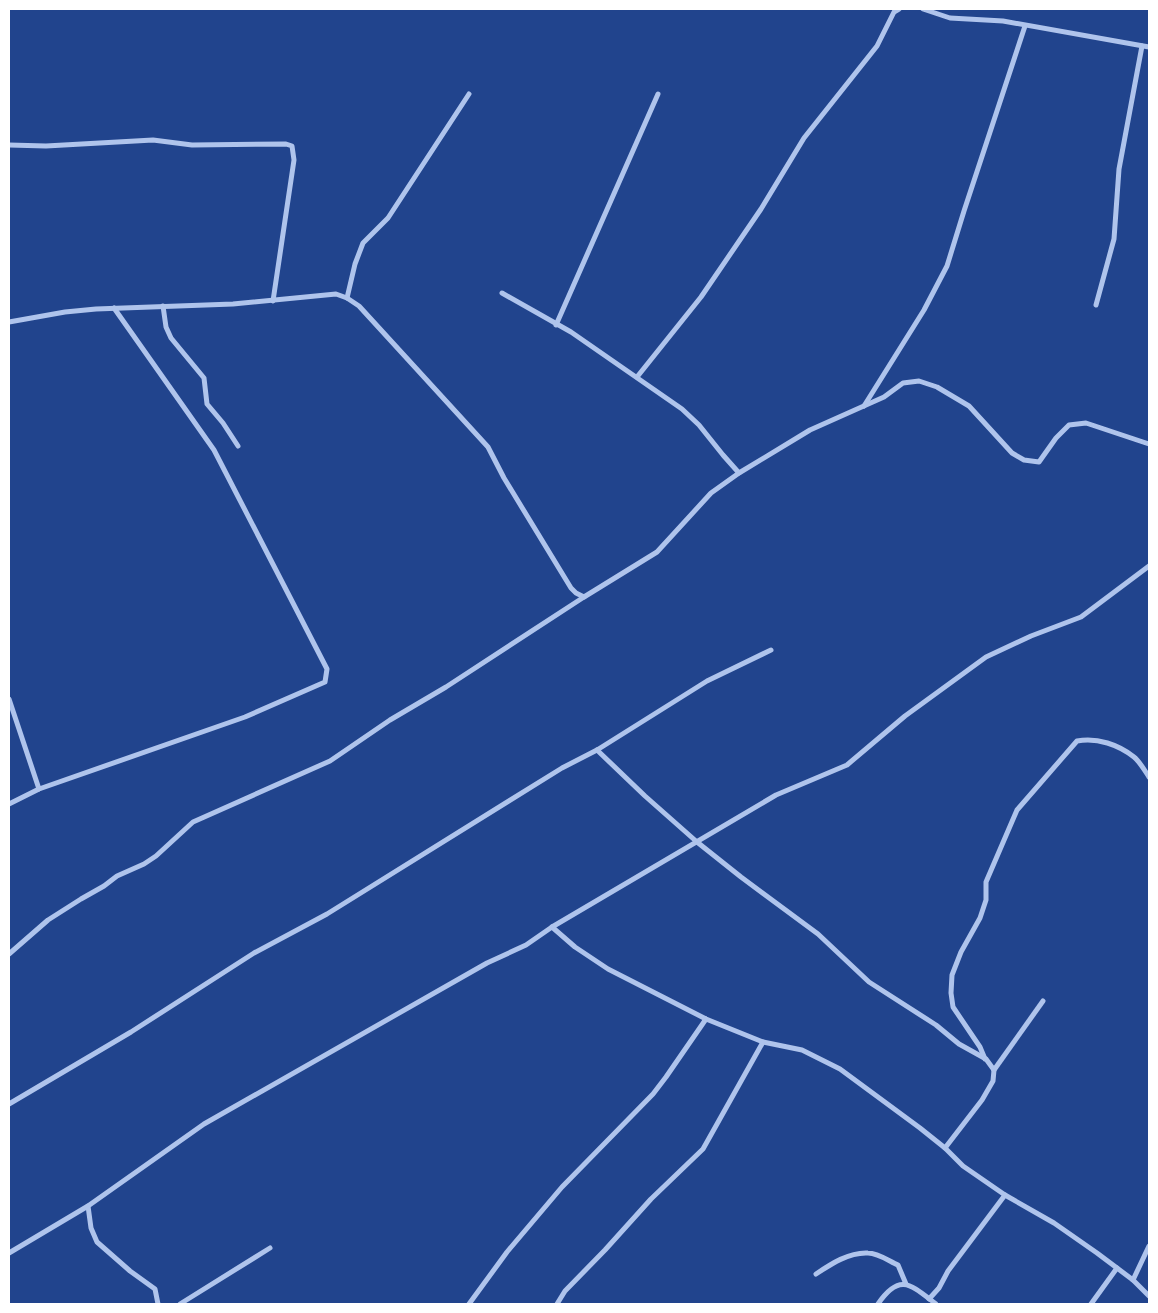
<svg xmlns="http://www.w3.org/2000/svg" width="1158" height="1313" font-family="'Roboto Condensed',sans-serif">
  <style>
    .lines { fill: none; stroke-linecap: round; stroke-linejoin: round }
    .street { stroke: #afc4ec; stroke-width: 5 }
  </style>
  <rect width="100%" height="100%" fill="#21448d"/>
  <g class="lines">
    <g class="street">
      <polyline points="923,9 950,18 1003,21 1149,47"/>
      <polyline points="9,145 46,146 153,140 192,145 286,144 292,146 294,160 273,301"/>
      <polyline points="502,293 571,332 682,409 699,425 723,455 739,473"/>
      <polyline points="347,298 355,264 363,243 388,218 469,94"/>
      <polyline points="1096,305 1114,239 1119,169 1142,46"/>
      <polyline points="163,306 166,327 171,338 204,378 207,404 223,423 238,446"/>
      <polyline points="9,322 65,312 96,309 233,304 336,294 347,298 359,306 488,447 504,478 571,588 576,593 584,597 657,552 711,493 739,473 810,430 884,397 903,383 919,381 937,387 969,406 1012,453 1024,460 1039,462 1056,438 1069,425 1086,423 1149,444"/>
      <polyline points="556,325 658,94"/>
      <polyline points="637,377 701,297 761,209 804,138 877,46 894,12 899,9"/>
      <polyline points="864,406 924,310 947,266 964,211 1025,26"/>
      <polyline points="9,699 39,789"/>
      <polyline points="597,750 645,796 697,842 741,877 818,934 869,982 936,1025 959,1044 986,1059 994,1070 993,1081 982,1100 945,1148"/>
      <polyline points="9,804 39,789 245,717 325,682 327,669 214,450 114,308"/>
      <polyline points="552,927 575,947 608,969 706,1019 763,1042 802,1050 840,1069 920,1128 945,1148 963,1166 1005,1195 1054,1223 1097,1253 1133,1280 1149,1296"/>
      <polyline points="9,954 48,920 81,899 104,886 117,876 144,864 156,856 193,822 330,761 390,720 446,687 584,597"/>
      <path d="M 985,1059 L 980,1047 L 953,1007 L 951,993 L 952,975 L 961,952 L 980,918 L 986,900 L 986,882 L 1017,810 L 1077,741 C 1097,737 1119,745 1134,757 C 1140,762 1145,771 1149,777"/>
      <polyline points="994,1070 1043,1001"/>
      <polyline points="9,1104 131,1032 254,953 327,914 562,768 597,750 707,681 771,650"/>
      <polyline points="88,1206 91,1228 97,1242 130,1271 155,1289 158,1304"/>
      <polyline points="9,1253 88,1206 204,1124 487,963 526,945 552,927 776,795 847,765 905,716 986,657 1031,636 1081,617 1149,566"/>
      <path d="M 816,1274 C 831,1264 849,1252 868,1253 C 878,1253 889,1261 898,1265 L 906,1284"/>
      <polyline points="1133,1280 1149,1246"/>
      <polyline points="929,1299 939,1288 948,1271 1005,1195"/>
      <polyline points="180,1304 270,1248"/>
      <polyline points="469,1304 507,1252 562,1187 653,1094 666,1077 706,1019"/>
      <polyline points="557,1304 565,1291 605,1250 651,1199 703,1149 763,1042"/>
      <path d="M 878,1304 C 900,1272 911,1285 936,1304"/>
      <polyline points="1091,1304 1117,1268"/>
    </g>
  </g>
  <rect width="1158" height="1313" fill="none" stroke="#ffffff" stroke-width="20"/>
</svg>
